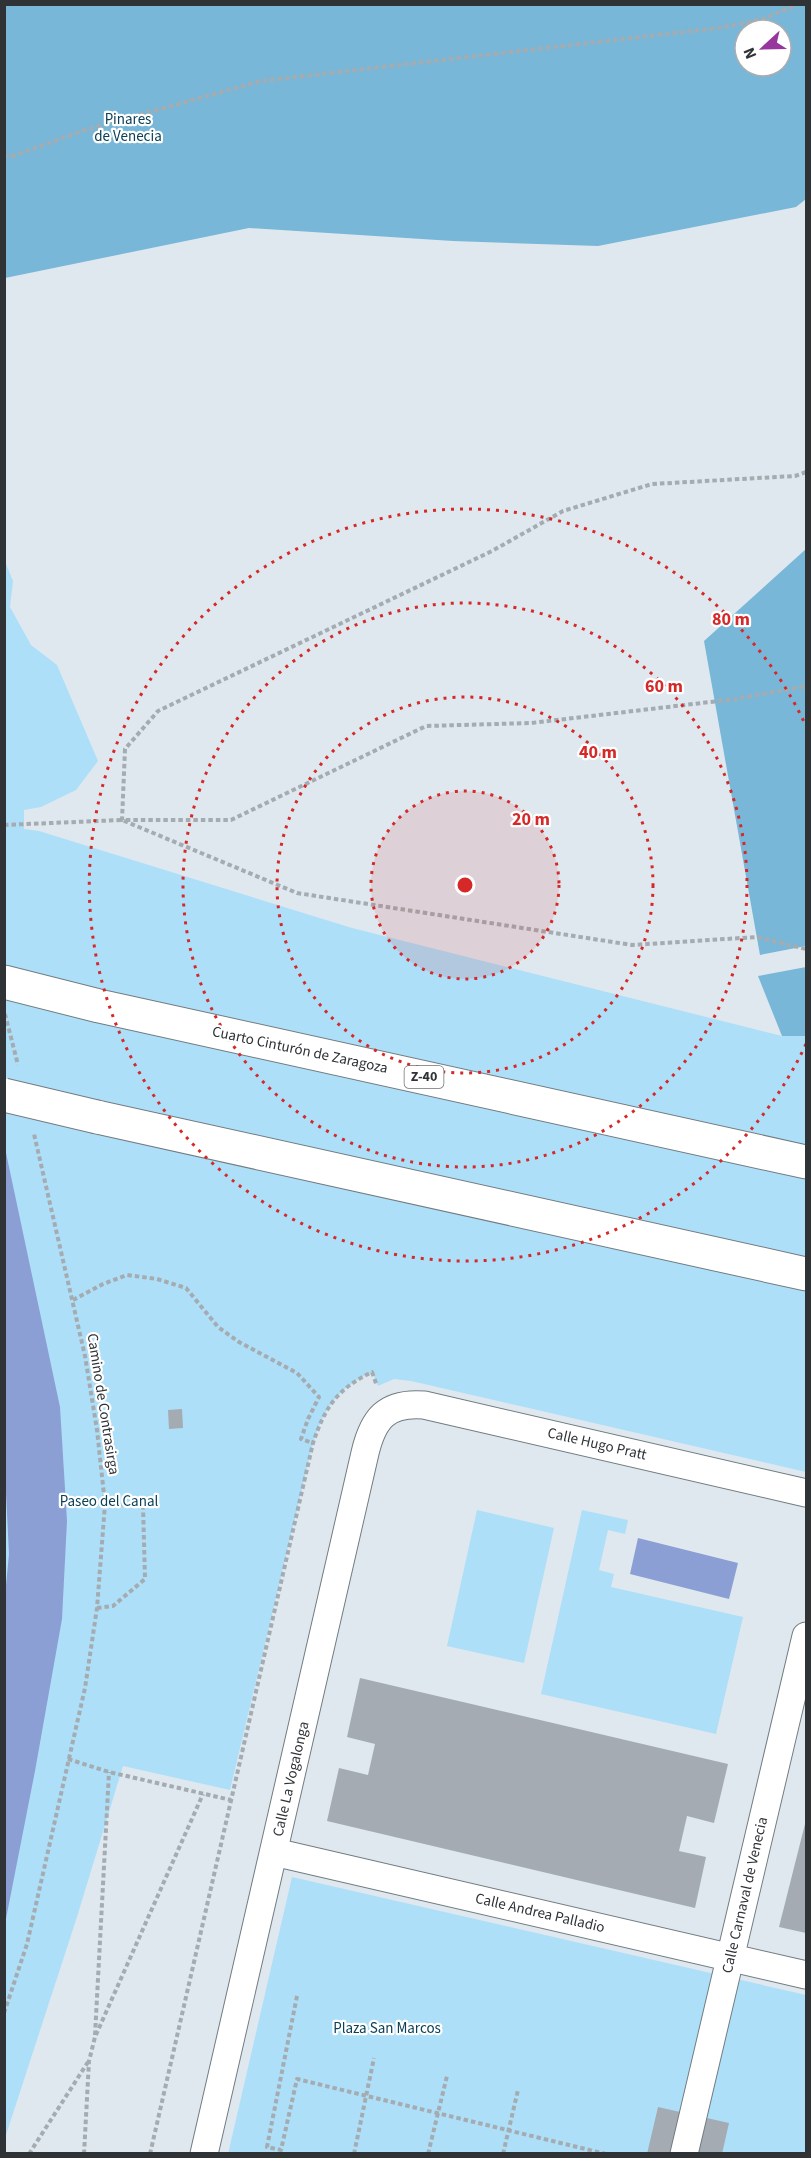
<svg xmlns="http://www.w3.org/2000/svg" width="811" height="2158" font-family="'Source Sans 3',sans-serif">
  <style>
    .green { fill: #aedff9 }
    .forest { fill: #78b7d8; fill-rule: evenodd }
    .water { fill: #8c9fd4 }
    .building { fill: #a4abb3 }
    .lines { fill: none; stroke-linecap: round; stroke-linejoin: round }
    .street-casing { stroke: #727c81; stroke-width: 29 }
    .highway-casing { stroke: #727c81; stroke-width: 35 }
    .path { stroke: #a4acb1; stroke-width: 4; stroke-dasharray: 4.5 3; stroke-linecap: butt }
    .street { stroke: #fff; stroke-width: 27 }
    .highway { stroke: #fff; stroke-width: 33 }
    .highway-bridge-casing { stroke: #727c81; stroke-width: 35; stroke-linecap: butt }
    .highway-bridge { stroke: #fff; stroke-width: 33 }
    .ring { fill: none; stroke: #d62828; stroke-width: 3; stroke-dasharray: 3 6 }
    .labels { text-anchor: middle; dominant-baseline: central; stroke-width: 4.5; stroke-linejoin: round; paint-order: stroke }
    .shield { fill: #fff; stroke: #6d7072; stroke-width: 1.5 }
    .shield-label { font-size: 14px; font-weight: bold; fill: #2f3336 }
    .park-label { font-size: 15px; fill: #0a4158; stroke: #fff }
    .street-label { font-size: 15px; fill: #2f3336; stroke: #fff }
    .centre { fill: #d62828; stroke: #fff; stroke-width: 3 }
    .ring-label { font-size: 18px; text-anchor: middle; font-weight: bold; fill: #d62828; stroke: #fff; stroke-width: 4.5; stroke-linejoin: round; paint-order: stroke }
  </style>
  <rect width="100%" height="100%" fill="#dee8ee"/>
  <g class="green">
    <path d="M 5,561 L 13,581 L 10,607 L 31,645 L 57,665 L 98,761 L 76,790 L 41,807 L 24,810 L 24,829 L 39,831 L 352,928 L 782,1036 L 806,1036 L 806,1472 L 411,1381 L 394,1379 L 378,1386 L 372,1372 C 337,1389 325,1407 313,1443 L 230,1790 L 123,1766 L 76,1920 L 5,2138 Z"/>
    <polygon points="477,1510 554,1528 524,1663 447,1646"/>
    <polygon points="582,1510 628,1520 625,1534 608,1530 599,1570 614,1574 611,1587 743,1617 716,1734 541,1694"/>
    <polygon points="292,1877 806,1995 806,2153 228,2154"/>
  </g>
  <g class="forest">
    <path d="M 5,4 L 806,5 L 806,199 L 796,207 L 598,246 L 453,241 L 249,228 L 5,278 ZM 745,30 L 781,30 L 781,66 L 745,66 Z"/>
    <polygon points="806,549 806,946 760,955 704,641"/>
    <polygon points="806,967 806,1036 782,1036 758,976"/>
  </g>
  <g class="water">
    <polygon points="5,1148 60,1407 67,1521 62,1619 35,1771 5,1924 4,1606 9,1554 4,1453"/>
    <polygon points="638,1538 738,1563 729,1599 630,1574"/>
  </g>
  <g class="building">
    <polygon points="182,1409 183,1428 169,1429 168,1410"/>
    <polygon points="360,1678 728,1764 714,1823 687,1816 679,1851 706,1857 695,1908 327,1821 339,1768 368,1775 375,1744 347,1737"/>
    <polygon points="806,1820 806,1933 779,1927"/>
    <polygon points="658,2107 729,2123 722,2154 647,2154"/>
  </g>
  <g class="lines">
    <defs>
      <g id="street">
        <polyline points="274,1852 806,1975"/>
        <path d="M 204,2154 L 365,1453 C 373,1419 386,1402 424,1405 L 806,1493"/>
        <polyline points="684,2154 806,1636"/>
      </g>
      <g id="highway">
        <polyline points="4,982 99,1006 806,1162"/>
        <polyline points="97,1117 806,1274"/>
      </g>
    </defs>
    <use href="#street" class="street-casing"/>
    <use href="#highway" class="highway-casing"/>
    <g class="path">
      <polyline points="4,155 13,156 85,130 261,81 718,28 763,19 798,4"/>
      <polyline points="806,472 795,476 652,484 563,511 492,551 158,711 125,749 122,820 231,820 426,726 531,723 736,699 806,686"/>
      <polyline points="4,825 122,820 297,893 632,945 757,937 806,949"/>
      <polyline points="5,1014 18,1065"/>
      <polyline points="73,1300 103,1284 127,1275 157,1279 186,1288 218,1327 239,1342 297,1373 319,1397 308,1419 301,1439 313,1443"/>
      <polyline points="97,1608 113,1606 145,1579 143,1505 105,1504"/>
      <polyline points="68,1759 109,1772 231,1800"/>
      <polyline points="297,1996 267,2147 281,2150 297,2079 606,2154"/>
      <polyline points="4,2013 27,1944 85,1688 97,1608 105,1504 97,1430 85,1356 34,1134"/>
      <polyline points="95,2035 109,1772"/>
      <polyline points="29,2154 88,2062"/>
      <polyline points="84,2154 89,2061 95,2037 203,1794"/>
      <path d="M 150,2154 L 313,1443 C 325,1407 337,1389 372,1372 L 377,1386"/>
      <polyline points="354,2154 374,2058"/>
      <polyline points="428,2154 447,2076"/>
      <polyline points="503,2154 518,2090"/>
    </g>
    <use href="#street" class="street"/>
    <use href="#highway" class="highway"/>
    <defs>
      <polyline id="highway-bridge" points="4,1095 97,1117"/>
    </defs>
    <use href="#highway-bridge" class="highway-bridge-casing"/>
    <use href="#highway-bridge" class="highway-bridge"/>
  </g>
  <circle cx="465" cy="885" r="94" fill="#d62828" fill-opacity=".12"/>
  <g class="ring">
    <circle cx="465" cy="885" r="94"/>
    <circle cx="465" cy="885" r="188"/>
    <circle cx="465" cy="885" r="282"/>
    <path d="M806 1044A376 376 0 1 1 806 726"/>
  </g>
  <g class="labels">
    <rect class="shield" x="404.5" y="1066" width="39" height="22" rx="4.5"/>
    <g class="shield-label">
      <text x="424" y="1077">Z-40</text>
    </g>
    <g class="park-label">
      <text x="128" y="119">Pinares<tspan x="128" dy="17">de Venecia</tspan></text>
      <text x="109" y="1501">Paseo del Canal</text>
      <text x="387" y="2028">Plaza San Marcos</text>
    </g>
    <g class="street-label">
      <text transform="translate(300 1050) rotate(12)">Cuarto Cinturón de Zaragoza</text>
      <text transform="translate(103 1404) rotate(81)">Camino de Contrasirga</text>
      <text transform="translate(597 1444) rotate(13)">Calle Hugo Pratt</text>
      <text transform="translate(291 1779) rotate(-77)">Calle La Vogalonga</text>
      <text transform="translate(745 1895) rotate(-77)">Calle Carnaval de Venecia</text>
      <text transform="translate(540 1913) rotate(13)">Calle Andrea Palladio</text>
    </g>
  </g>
  <circle cx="465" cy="885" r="9" class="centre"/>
  <g class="ring-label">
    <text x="731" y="625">80 m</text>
    <text x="664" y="692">60 m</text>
    <text x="598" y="758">40 m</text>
    <text x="531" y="825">20 m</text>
  </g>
  <rect width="811" height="2158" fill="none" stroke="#2f3336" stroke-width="12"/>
  <g transform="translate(763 48) rotate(248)"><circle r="28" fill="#ffffff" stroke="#acadaf" stroke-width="1.5"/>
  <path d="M0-4.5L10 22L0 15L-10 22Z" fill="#97369d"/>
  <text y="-9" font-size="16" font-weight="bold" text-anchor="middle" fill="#2f3336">N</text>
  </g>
</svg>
